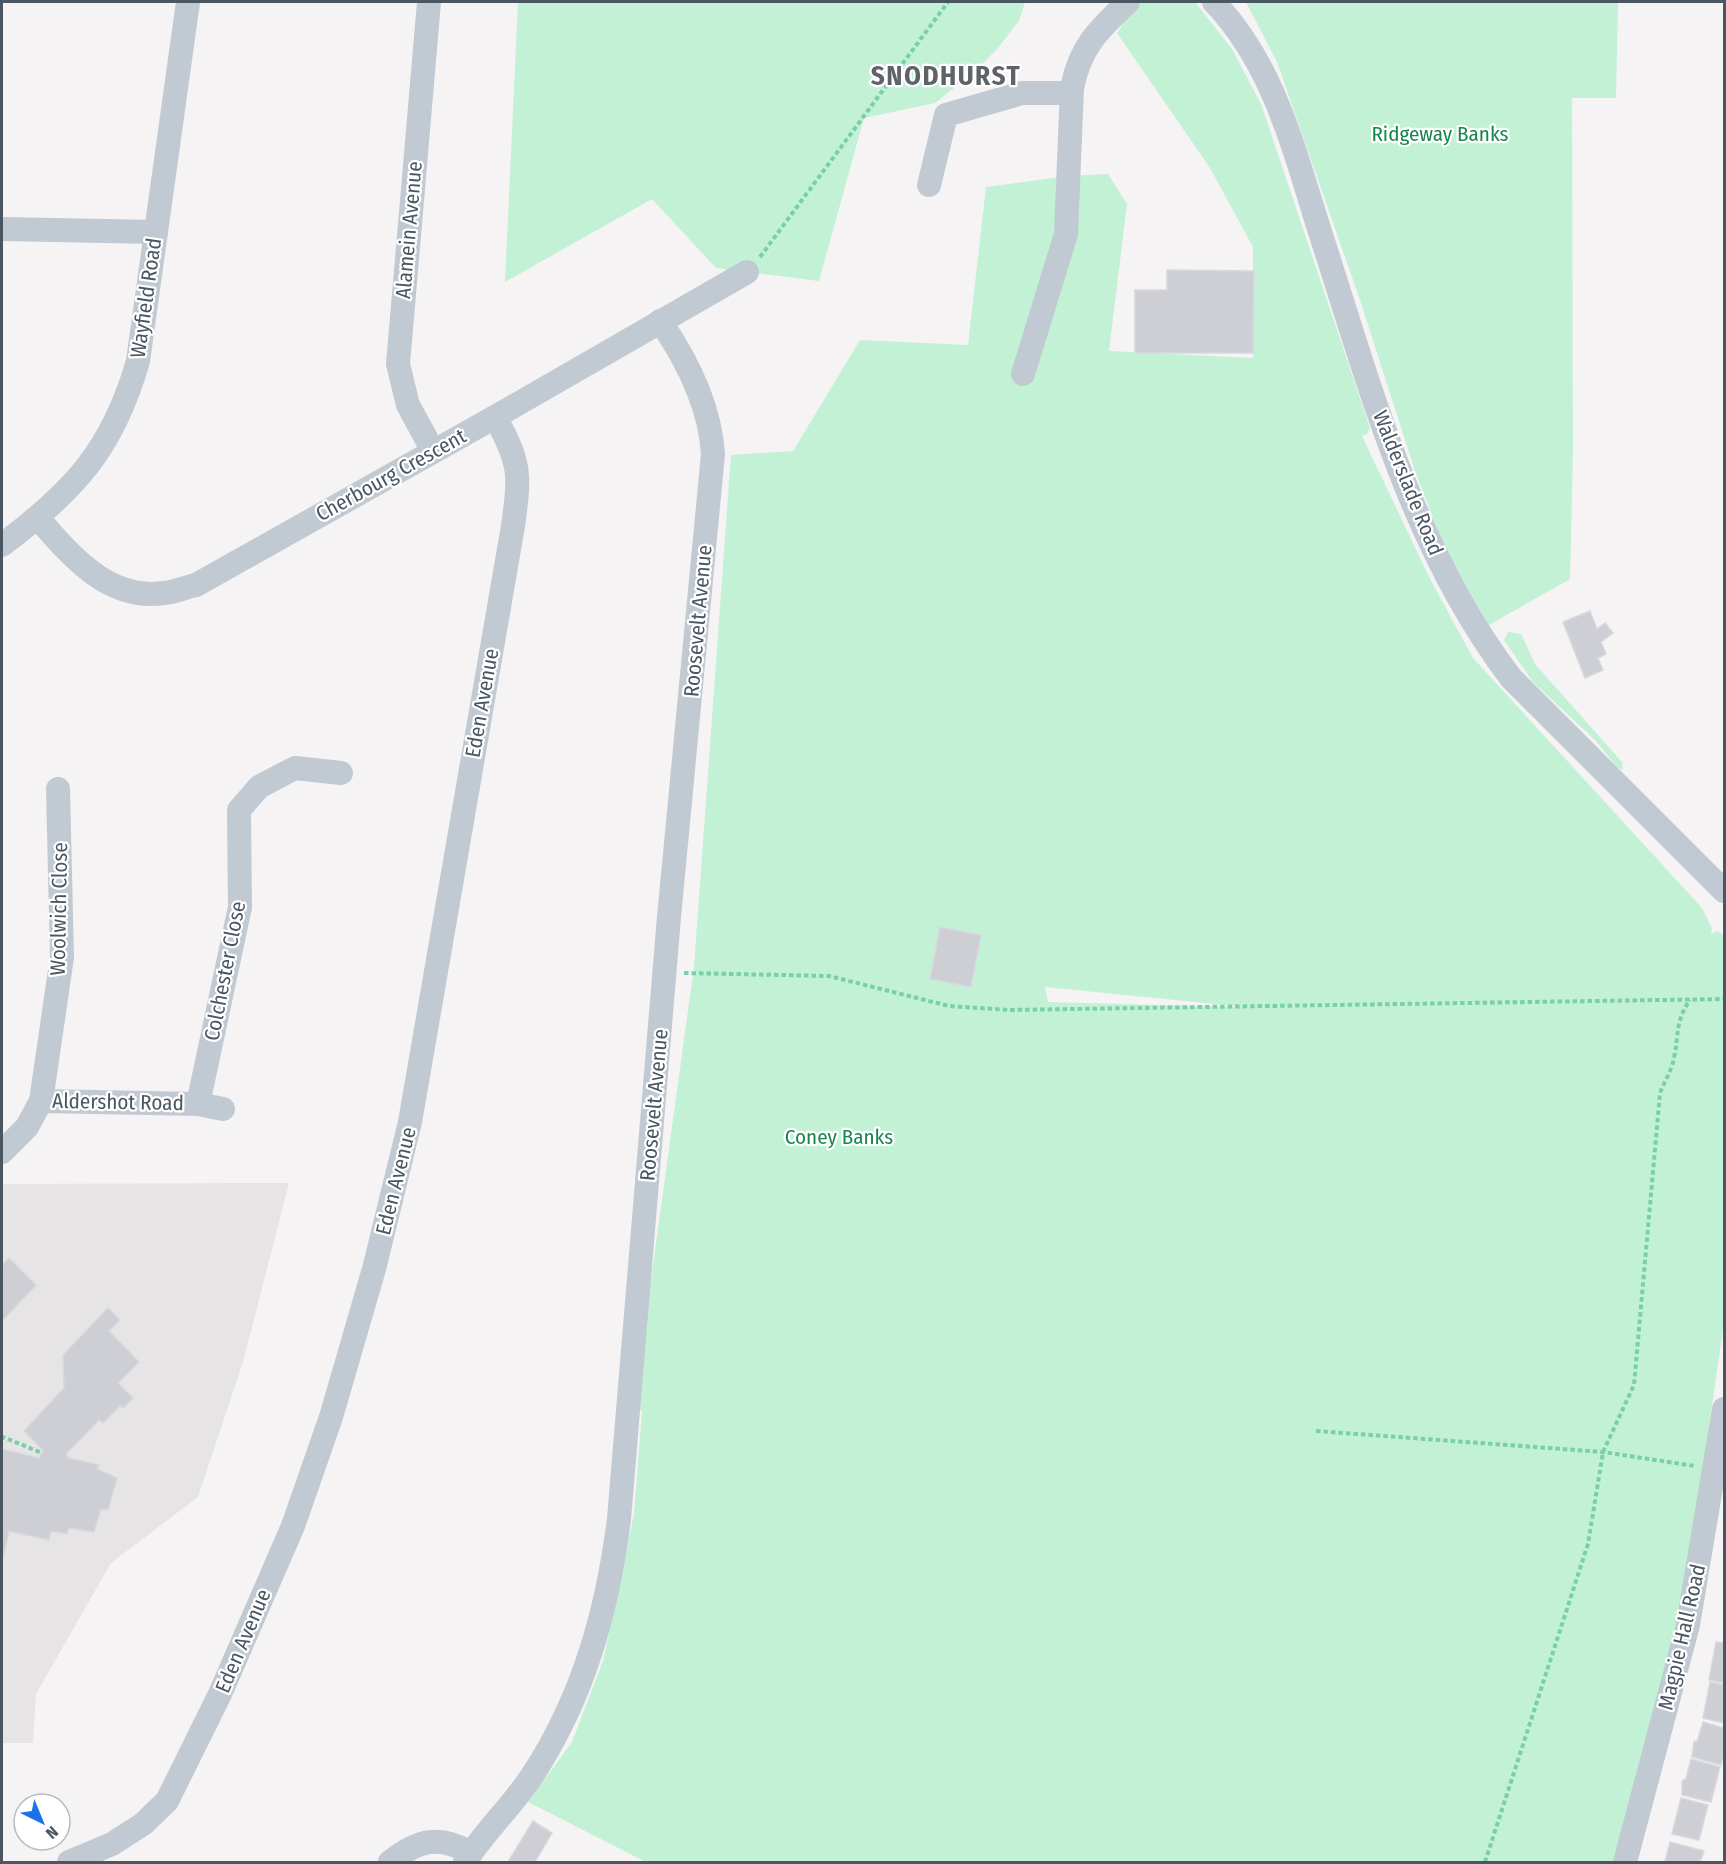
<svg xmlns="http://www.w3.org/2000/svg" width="1726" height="1864" font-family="'Fira Sans Condensed',sans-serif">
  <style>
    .education { fill: #e6e4e5 }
    .green { fill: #c3f1d5; fill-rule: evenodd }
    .building { fill: #cdcfd5; stroke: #d7d9de; stroke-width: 1.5 }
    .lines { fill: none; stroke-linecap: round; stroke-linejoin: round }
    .path { stroke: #7ad0a6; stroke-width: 4; stroke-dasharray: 4.5 3; stroke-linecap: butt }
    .minor { stroke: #c1cad2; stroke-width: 24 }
    .labels { text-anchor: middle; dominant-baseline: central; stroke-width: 4.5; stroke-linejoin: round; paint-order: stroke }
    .park-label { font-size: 21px; fill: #17864f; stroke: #fff }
    .street-label { font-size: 21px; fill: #4a5661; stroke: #fff }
    .district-label { font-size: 27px; font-weight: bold; letter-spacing: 1.5px; fill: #5f6368; stroke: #fff }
  </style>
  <rect width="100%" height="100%" fill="#f5f3f3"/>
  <polygon class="education" points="289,1183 243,1362 198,1497 111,1563 36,1694 33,1743 2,1743 2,1184"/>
  <g class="green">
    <polygon points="518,2 1025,2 1019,21 997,49 973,73 935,103 864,118 819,281 716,268 652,199 505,282"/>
    <path d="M 1142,2 L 1195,2 L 1232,49 L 1261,104 L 1370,428 L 1367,434 L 1362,436 L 1430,579 L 1473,658 L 1702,908 L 1712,928 L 1711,934 L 1718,931 L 1724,936 L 1724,1323 L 1676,1652 L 1618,1862 L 646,1862 L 528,1802 L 572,1742 L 603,1661 L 634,1514 L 642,1412 L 634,1403 L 694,967 L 731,455 L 793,451 L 860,340 L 968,345 L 986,187 L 1069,176 L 1108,174 L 1127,204 L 1109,351 L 1253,358 L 1253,247 L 1210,168 L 1117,33 L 1128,16 ZM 1045,987 L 1235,1006 L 1235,1007 L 1048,1002 Z"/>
    <polygon points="1246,2 1618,2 1616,98 1572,98 1573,451 1570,579 1489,625 1447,554 1415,471 1360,300 1277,62"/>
    <polygon points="1508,632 1521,634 1535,664 1622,762 1623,770 1617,767 1596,741 1533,682 1504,640"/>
  </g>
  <g class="building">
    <polygon points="1167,270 1254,271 1253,353 1135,353 1135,290 1167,290"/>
    <polygon points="1590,611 1597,629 1605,623 1613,633 1601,642 1606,654 1598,658 1603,670 1585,678 1563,622"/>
    <polygon points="940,927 981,935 971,987 930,979"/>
    <polygon points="9,1258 36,1285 2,1321 2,1266"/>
    <polygon points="108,1308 120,1320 109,1331 139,1362 118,1383 133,1398 123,1408 120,1406 103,1423 99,1420 66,1454 69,1458 99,1465 97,1469 117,1478 108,1510 101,1509 94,1532 69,1528 67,1534 51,1531 49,1540 9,1531 2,1562 2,1449 39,1458 43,1450 24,1431 64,1388 63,1355"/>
    <polygon points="1716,1642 1724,1643 1724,1683 1709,1680"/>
    <polygon points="1710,1682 1724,1685 1724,1723 1703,1718"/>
    <polygon points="1703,1722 1724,1728 1724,1752 1721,1765 1692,1757 1694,1741 1697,1742"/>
    <polygon points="1691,1759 1720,1767 1711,1802 1682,1795 1682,1781 1686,1779"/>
    <polygon points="1681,1798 1708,1805 1699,1840 1672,1834"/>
    <polygon points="533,1821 552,1833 535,1862 508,1862"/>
    <polygon points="1670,1842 1704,1851 1700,1862 1665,1862"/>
  </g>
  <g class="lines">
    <g class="path">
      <polyline points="760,257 948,2"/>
      <polyline points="684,973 829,976 949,1006 1009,1010 1724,999"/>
      <polyline points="1316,1431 1603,1452 1695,1466"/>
      <polyline points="2,1439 3,1437 42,1453"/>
      <path d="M 1485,1862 L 1588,1544 L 1603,1452 L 1634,1385 L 1660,1093 C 1664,1082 1672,1070 1674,1058 C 1679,1035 1675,1021 1690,1000"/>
    </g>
    <g class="minor">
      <polyline points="429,2 398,364 408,405 433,451"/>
      <path d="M 1214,2 C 1276,67 1295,155 1322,238 C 1371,390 1413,549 1511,678 L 1724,891"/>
      <polyline points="929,185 946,115 1022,93 1071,93"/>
      <polyline points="2,229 156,232"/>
      <path d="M 1023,374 L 1066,234 L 1072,88 C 1080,47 1098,30 1128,2"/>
      <path d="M 38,518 C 71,556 108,601 164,593 C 175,592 186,587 196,585 L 495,417 L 747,272"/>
      <path d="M 2,545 C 74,491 113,449 138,361 L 188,2"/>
      <polyline points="41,1101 62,957 58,789"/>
      <polyline points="198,1104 240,907 239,810 259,787 295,768 341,773"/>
      <polyline points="2,1152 27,1127 41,1101 198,1104 223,1109"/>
      <path d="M 69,1862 L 112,1844 L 143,1824 L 167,1801 L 220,1694 L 293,1526 L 331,1417 L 374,1269 L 410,1122 L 513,526 C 520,475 521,463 495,417"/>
      <path d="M 390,1862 C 418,1840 439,1834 471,1853"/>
      <path d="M 465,1862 C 484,1832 512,1806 532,1776 C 584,1696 607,1612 619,1519 L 669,917 L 713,454 C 710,406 687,360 660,321"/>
      <polyline points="1625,1862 1688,1625 1724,1409"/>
    </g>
  </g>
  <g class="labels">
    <g class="park-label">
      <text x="1440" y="134">Ridgeway Banks</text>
      <text x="839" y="1137">Coney Banks</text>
    </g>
    <g class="street-label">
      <text transform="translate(409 230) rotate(-85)">Alamein Avenue</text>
      <text transform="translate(146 298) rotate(-82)">Wayfield Road</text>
      <text transform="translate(391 475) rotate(-29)">Cherbourg Crescent</text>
      <text transform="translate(1408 483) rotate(68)">Walderslade Road</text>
      <text transform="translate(698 621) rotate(-85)">Roosevelt Avenue</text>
      <text transform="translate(482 703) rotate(-80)">Eden Avenue</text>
      <text transform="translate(59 909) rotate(-89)">Woolwich Close</text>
      <text transform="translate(225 971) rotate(-79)">Colchester Close</text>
      <text transform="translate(118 1102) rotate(1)">Aldershot Road</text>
      <text transform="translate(654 1105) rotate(-85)">Roosevelt Avenue</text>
      <text transform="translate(396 1181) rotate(-76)">Eden Avenue</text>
      <text transform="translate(1682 1637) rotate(-77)">Magpie Hall Road</text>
      <text transform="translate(243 1641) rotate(-67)">Eden Avenue</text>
    </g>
    <g class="district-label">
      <text x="946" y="76">SNODHURST</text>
    </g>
  </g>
  <rect width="1726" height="1864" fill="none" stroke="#4a5661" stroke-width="6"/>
  <g transform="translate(42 1822) rotate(137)"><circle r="28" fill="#ffffff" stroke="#b7bbc0" stroke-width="1.5"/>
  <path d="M0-4.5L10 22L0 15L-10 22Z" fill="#1a73e8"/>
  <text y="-9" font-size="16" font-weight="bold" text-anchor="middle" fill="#4a5661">N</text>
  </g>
</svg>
